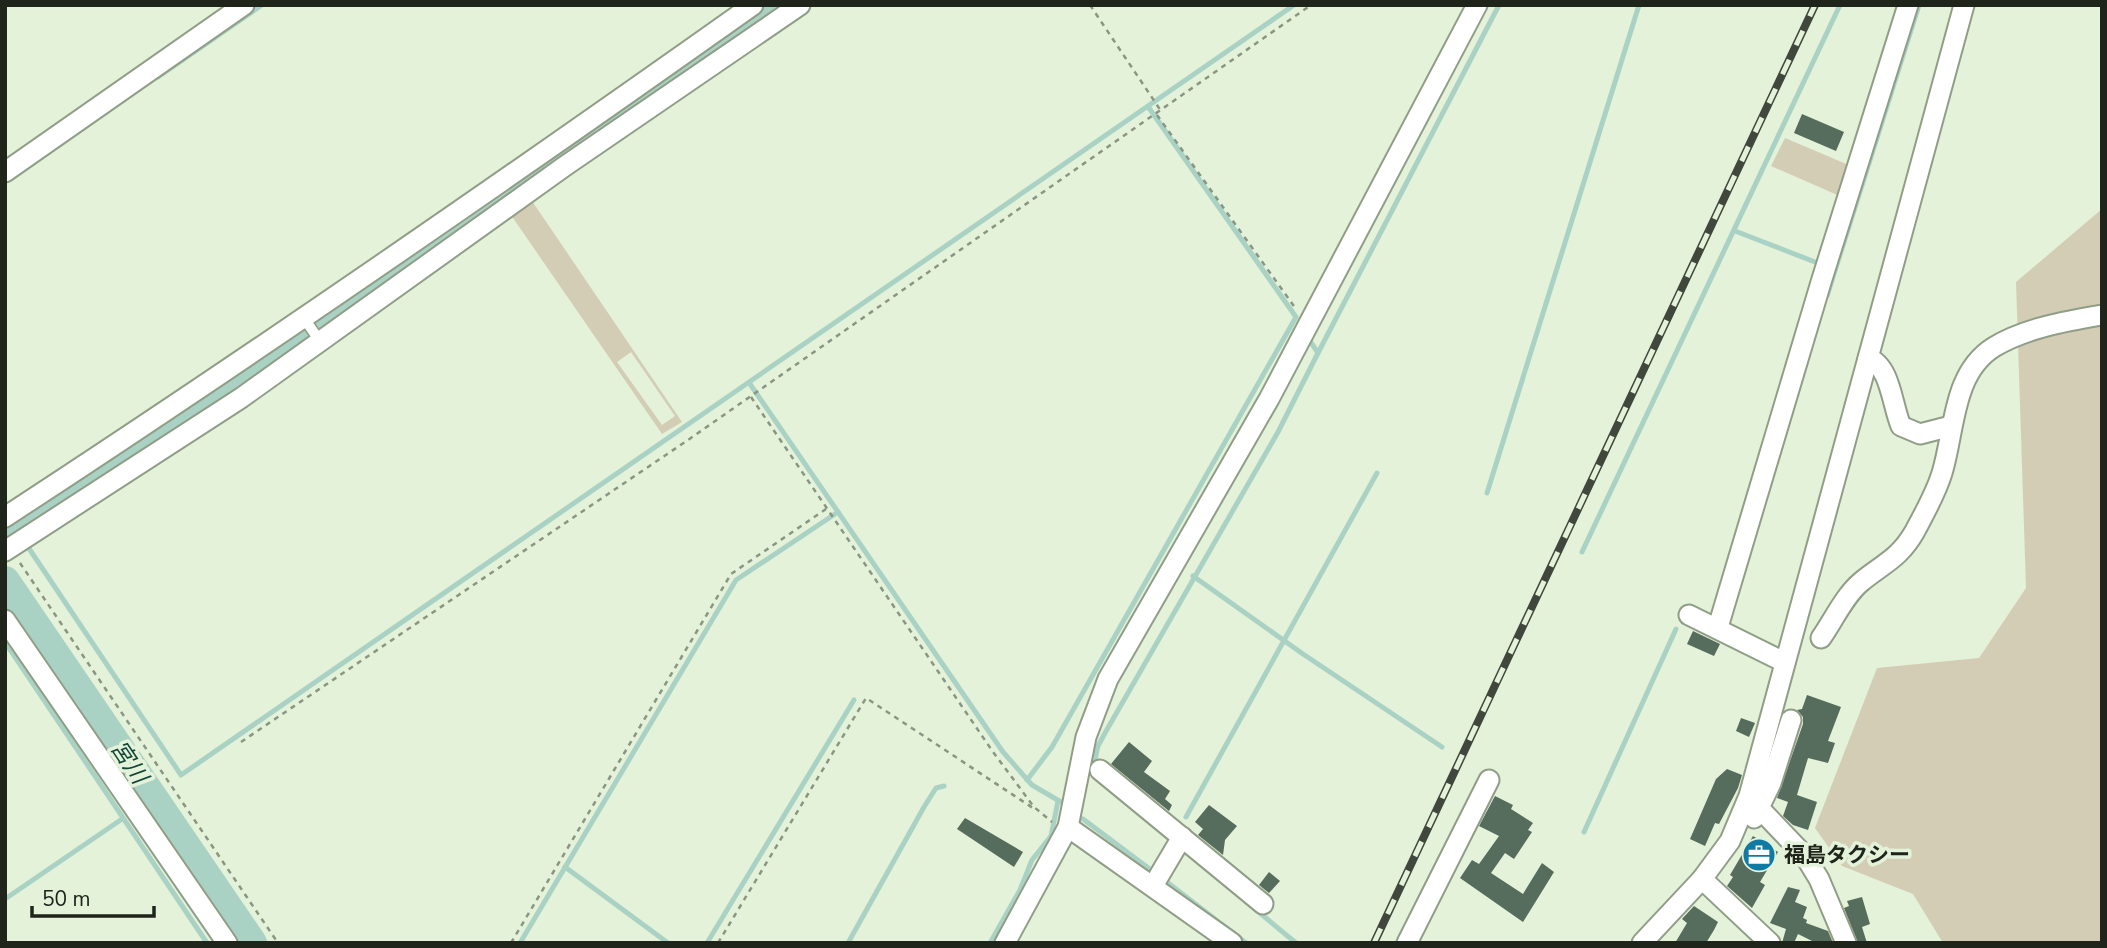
<svg xmlns="http://www.w3.org/2000/svg" width="2107" height="948" font-family="'Nunito Sans','Noto Sans JP',sans-serif">
  <style>
    .green { fill: #d4cdb5; fill-rule: evenodd }
    .lines { fill: none; stroke-linecap: round; stroke-linejoin: round }
    .stream { stroke: #aad2c4; stroke-width: 5 }
    .river { stroke: #aad2c4; stroke-width: 30 }
    .building { fill: #566c5c }
    .lane-casing { stroke: #909e87; stroke-width: 13 }
    .street-casing { stroke: #909e87; stroke-width: 23 }
    .path { stroke: #8a9583; stroke-width: 2.5; stroke-dasharray: 5 5; stroke-linecap: butt }
    .lane { stroke: #fff; stroke-width: 10 }
    .street { stroke: #fff; stroke-width: 19 }
    .rail-casing { stroke: #41473c; stroke-width: 8 }
    .rail { stroke: #e3f2d9; stroke-width: 5; stroke-dasharray: 16; stroke-linecap: butt }
    .labels { text-anchor: middle; dominant-baseline: central; stroke-width: 7; stroke-linejoin: round; paint-order: stroke }
    .poi-label { font-size: 21px; font-weight: bold; fill: #20251c; stroke: #e3f2d9; text-anchor: start }
    .water-label { font-size: 23px; font-style: italic; fill: #104739; stroke: #e3f2d9 }
  </style>
  <rect width="100%" height="100%" fill="#e3f2d9"/>
  <g class="green">
    <polygon points="1785,138 1851,166 1842,197 1771,166"/>
    <path d="M 532,201 L 682,422 L 662,434 L 511,215 ZM 631,352 L 675,416 L 662,425 L 617,362 Z"/>
    <polygon points="2102,209 2102,943 1943,943 1913,894 1842,866 1815,828 1877,668 1979,658 2026,588 2016,282"/>
  </g>
  <g class="lines">
    <g class="stream">
      <polyline points="158,77 262,5"/>
      <polyline points="1735,231 1815,262"/>
      <polyline points="1827,296 1919,5"/>
      <polyline points="1318,353 1499,5"/>
      <polyline points="750,384 1003,752 1032,785 1061,802"/>
      <polyline points="1487,493 1639,5"/>
      <polyline points="6,520 17,534"/>
      <polyline points="28,547 181,775 1294,5"/>
      <polyline points="1582,552 1840,5"/>
      <polyline points="1193,576 1303,654 1442,747"/>
      <polyline points="5,642 207,943"/>
      <polyline points="1093,768 1098,746 1105,733 1278,432 1318,353 1310,341"/>
      <polyline points="1027,780 1052,747 1296,317 1149,108"/>
      <polyline points="1186,817 1377,473"/>
      <polyline points="1083,819 1155,873"/>
      <polyline points="1584,832 1676,629"/>
      <polyline points="565,867 668,943"/>
      <polyline points="1163,879 1246,943"/>
      <polyline points="5,899 122,819"/>
      <polyline points="1255,909 1296,943"/>
      <polyline points="520,943 736,580 838,512"/>
      <polyline points="707,943 854,700"/>
      <polyline points="848,943 924,807 936,788 944,786"/>
      <polyline points="990,943 1020,890 1032,860 1051,836 1058,801"/>
    </g>
    <g class="river">
      <polyline points="5,534 186,417 779,5"/>
      <polyline points="5,581 252,943"/>
    </g>
  </g>
  <g class="building">
    <polygon points="1802,114 1844,132 1836,151 1794,133"/>
    <polygon points="1693,631 1720,644 1714,656 1687,644"/>
    <polygon points="1807,695 1841,707 1828,741 1835,743 1828,763 1808,758 1797,795 1817,802 1808,830 1793,825 1783,816 1788,802 1777,798 1803,724 1803,717 1797,710 1802,709"/>
    <polygon points="1741,718 1755,723 1749,737 1736,731"/>
    <polygon points="1129,742 1152,761 1144,772 1170,791 1165,799 1172,805 1169,811 1111,764"/>
    <polygon points="1727,769 1742,775 1738,788 1719,824 1715,823 1705,846 1690,839 1716,779"/>
    <polygon points="1495,796 1513,805 1511,809 1533,823 1528,830 1532,832 1514,859 1505,853 1491,873 1523,894 1542,863 1554,872 1523,922 1460,878 1472,860 1479,864 1499,836 1479,826"/>
    <polygon points="1209,805 1237,826 1225,840 1223,855 1198,835 1203,829 1195,822"/>
    <polygon points="965,818 1023,852 1014,867 957,829"/>
    <polygon points="1753,836 1778,852 1760,882 1765,885 1752,908 1727,886 1733,877 1730,875"/>
    <polygon points="1269,872 1280,881 1269,893 1259,885"/>
    <polygon points="1788,887 1800,890 1795,902 1807,907 1803,918 1807,920 1806,923 1828,931 1833,943 1816,943 1798,934 1794,943 1782,943 1786,929 1770,923"/>
    <polygon points="1862,897 1870,924 1862,927 1867,943 1858,943 1844,908 1849,906 1847,901"/>
    <polygon points="1694,906 1718,922 1714,930 1706,943 1675,943 1687,923 1682,919"/>
  </g>
  <g class="lines">
    <defs>
      <polyline id="lane" points="304,318 319,340"/>
      <g id="street">
        <polyline points="5,172 244,5"/>
        <path d="M 1868,358 C 1891,366 1892,406 1901,426 L 1920,434 L 1951,426"/>
        <path d="M 5,517 C 258,352 506,180 753,5"/>
        <polyline points="5,551 241,398 565,166 800,5"/>
        <polyline points="1689,615 1784,662"/>
        <polyline points="5,620 227,943"/>
        <polyline points="1718,627 1822,279 1908,5"/>
        <path d="M 1821,638 C 1833,621 1845,595 1861,582 C 1884,563 1899,559 1915,531 C 1925,512 1936,493 1942,473 C 1955,431 1952,373 1994,347 C 2025,328 2067,321 2102,315"/>
        <polyline points="1100,770 1263,904"/>
        <polyline points="1761,810 1805,856 1819,879 1846,943"/>
        <polyline points="1754,818 1771,783 1791,720"/>
        <polyline points="1068,827 1232,943"/>
        <polyline points="1702,879 1770,943"/>
        <polyline points="1153,886 1182,837"/>
        <polyline points="1005,943 1068,827 1086,737 1108,679 1269,399 1477,5"/>
        <polyline points="1407,943 1489,780"/>
        <polyline points="1642,943 1702,879 1730,841 1749,796 1964,5"/>
      </g>
    </defs>
    <use href="#lane" class="lane-casing"/>
    <use href="#street" class="street-casing"/>
    <g class="path">
      <polyline points="1090,5 1161,111"/>
      <polyline points="1157,115 1296,309"/>
      <polyline points="751,397 993,752 1034,807 1052,822"/>
      <polyline points="20,563 278,943"/>
      <polyline points="241,742 688,440 1311,5"/>
      <polyline points="511,943 731,574 826,509"/>
      <polyline points="718,943 866,698 1033,808"/>
    </g>
    <use href="#lane" class="lane"/>
    <use href="#street" class="street"/>
    <defs>
      <polyline id="rail" points="1374,943 1815,5"/>
    </defs>
    <use href="#rail" class="rail-casing"/>
    <use href="#rail" class="rail"/>
  </g>
  <defs>
    <symbol id="office-disc" viewBox="-11 -11 22 22"><circle r="9.5" fill="#0f7ba5" stroke="#e3f2d9"/><path d="M-6-3h4V-5.5h4V-3h4V5H-6ZM-1-4.5V-3h2v-1.5ZM-6 0V1H6V0Z" fill="#fff"/></symbol>
  </defs>
  <g fill-rule="evenodd">
    <use href="#office-disc" x="1740" y="836" width="38" height="38"/>
  </g>
  <g class="labels">
    <g class="poi-label">
      <text x="1784" y="855">福島タクシー</text>
    </g>
    <g class="water-label">
      <text transform="translate(129 762) rotate(56)">宮川</text>
    </g>
  </g>
  <rect width="2107" height="948" fill="none" stroke="#20251c" stroke-width="14"/>
  <path d="M32 906v10h122v-10" fill="none" stroke="#20251c" stroke-width="3.5"/>
  <text x="42" y="906" font-size="21" fill="#20251c" stroke="#e3f2d9" stroke-width="5" paint-order="stroke">50 m</text>
</svg>
